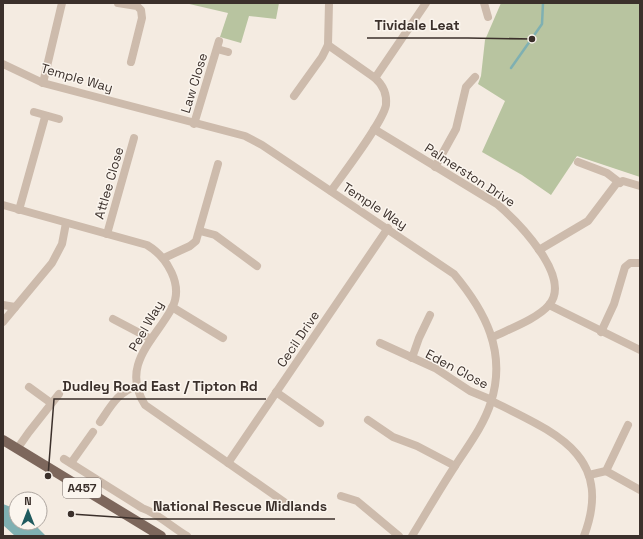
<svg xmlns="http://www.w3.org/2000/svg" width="643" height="539" font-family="'Space Grotesk',sans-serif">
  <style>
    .green { fill: #b8c4a0 }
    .water { fill: #7fb0b2 }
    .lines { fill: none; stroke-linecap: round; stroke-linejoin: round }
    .stream { stroke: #7fb0b2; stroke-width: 2.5 }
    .street { stroke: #cdbbac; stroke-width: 8 }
    .primary { stroke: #7d675c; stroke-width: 10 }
    .labels { text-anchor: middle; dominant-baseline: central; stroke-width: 3; stroke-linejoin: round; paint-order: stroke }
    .shield { fill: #fbf5ee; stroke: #756b66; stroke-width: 1 }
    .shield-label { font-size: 12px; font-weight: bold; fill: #3b302b }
    .street-label { font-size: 13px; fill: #3b302b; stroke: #fbf5ee }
    .leader { fill: none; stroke: #3b302b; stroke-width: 1.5 }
    .callout-dot { fill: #3b302b; stroke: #fbf5ee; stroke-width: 1.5 }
    .callout-label { font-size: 14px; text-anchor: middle; font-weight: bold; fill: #3b302b; stroke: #fbf5ee; stroke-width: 3; stroke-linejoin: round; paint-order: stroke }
  </style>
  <rect width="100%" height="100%" fill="#f4ebe1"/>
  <g class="green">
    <polygon points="185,3 279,3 276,19 249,16 241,43 220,37 228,13"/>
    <polygon points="501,3 640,3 640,177 577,156 551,195 522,175 482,152 505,101 478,84 481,76 485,40"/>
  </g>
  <polygon class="water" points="3,504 16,509 16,523 33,523 46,536 15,536 3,525"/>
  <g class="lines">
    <polyline class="stream" points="511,68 542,24 543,3"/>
    <g class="street">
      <polyline points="118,3 137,6 141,10 142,18 131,62"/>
      <polyline points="484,3 488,17"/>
      <path d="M 328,45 L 375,78 C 383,85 387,94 386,105 C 383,122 343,174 331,191"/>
      <polyline points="217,49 228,52"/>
      <path d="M 3,64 L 43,83 L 245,136 L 262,145 L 454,274 C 485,311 507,352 491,402 C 484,425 468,446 455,466 C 440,489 426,513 412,536"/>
      <polyline points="375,78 426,3"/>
      <polyline points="43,83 62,3"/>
      <polyline points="294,96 322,57 328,45 329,3"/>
      <polyline points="34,112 59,119"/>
      <polyline points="194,124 219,41"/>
      <path d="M 374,129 L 497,204 C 517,221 573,277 549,305 C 537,319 509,329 493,337"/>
      <polyline points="578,162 607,173 620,183"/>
      <polyline points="435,167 456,129 466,87 475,77"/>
      <path d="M 3,205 L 147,245 C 167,257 184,285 172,308 C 154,341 120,365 145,405 L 287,504"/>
      <polyline points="19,210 45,117"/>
      <polyline points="200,231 215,235 257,266"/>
      <polyline points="107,234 134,138"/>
      <polyline points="539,250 588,221 616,184 623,181 640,186"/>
      <polyline points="164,258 190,246 196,241 218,164"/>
      <polyline points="3,305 15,307"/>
      <polyline points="549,305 640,350"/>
      <polyline points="172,307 223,338"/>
      <polyline points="113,319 151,339"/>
      <polyline points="3,322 52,263 62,244 66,223"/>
      <polyline points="601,332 614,304 625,267 630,263 640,263"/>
      <polyline points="380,343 435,368 470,391 492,400"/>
      <polyline points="412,358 419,338 430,315"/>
      <polyline points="29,387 51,403"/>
      <polyline points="276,392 320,423"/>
      <path d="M 492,401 C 553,432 615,454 584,536"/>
      <polyline points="368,420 393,437 417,446 455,466"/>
      <path d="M 100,422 C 111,406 118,392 137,386"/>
      <polyline points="17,449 29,432 59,394"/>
      <path d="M 64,459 L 142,508 C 157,513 173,528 187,536"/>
      <polyline points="71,463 93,432"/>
      <polyline points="228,463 388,228"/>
      <polyline points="606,471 640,490"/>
      <polyline points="589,475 606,471 628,425"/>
      <polyline points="341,496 357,501 399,536"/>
    </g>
    <polyline class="primary" points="3,440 161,536"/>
  </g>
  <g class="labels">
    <rect class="shield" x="63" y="478" width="38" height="20" rx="3"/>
    <g class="shield-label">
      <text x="82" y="488">A457</text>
    </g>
    <g class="street-label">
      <text transform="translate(77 78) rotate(16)">Temple Way</text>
      <text transform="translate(194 83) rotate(-73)">Law Close</text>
      <text transform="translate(470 175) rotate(33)">Palmerston Drive</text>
      <text transform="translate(109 183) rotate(-74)">Attlee Close</text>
      <text transform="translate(375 206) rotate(33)">Temple Way</text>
      <text transform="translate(146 326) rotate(-60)">Peel Way</text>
      <text transform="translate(298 339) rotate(-56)">Cecil Drive</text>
      <text transform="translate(457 369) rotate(28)">Eden Close</text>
    </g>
  </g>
  <path class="leader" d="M532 39L468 38H367M48 476L54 399H266M71 514L145 519H335"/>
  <g class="callout-dot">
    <circle cx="532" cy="39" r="4"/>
    <circle cx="48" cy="476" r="4"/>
    <circle cx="71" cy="514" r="4"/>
  </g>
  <g class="callout-label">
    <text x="417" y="30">Tividale Leat</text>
    <text x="160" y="391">Dudley Road East / Tipton Rd</text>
    <text x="240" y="511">National Rescue Midlands</text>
  </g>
  <rect width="643" height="539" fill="none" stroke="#3b302b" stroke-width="8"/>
  <g transform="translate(28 511)"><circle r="19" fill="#fbf5ee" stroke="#aea6a0"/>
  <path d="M0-3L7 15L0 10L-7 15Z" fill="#1f5a5e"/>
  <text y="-6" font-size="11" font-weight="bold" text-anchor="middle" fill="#3b302b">N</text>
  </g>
</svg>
